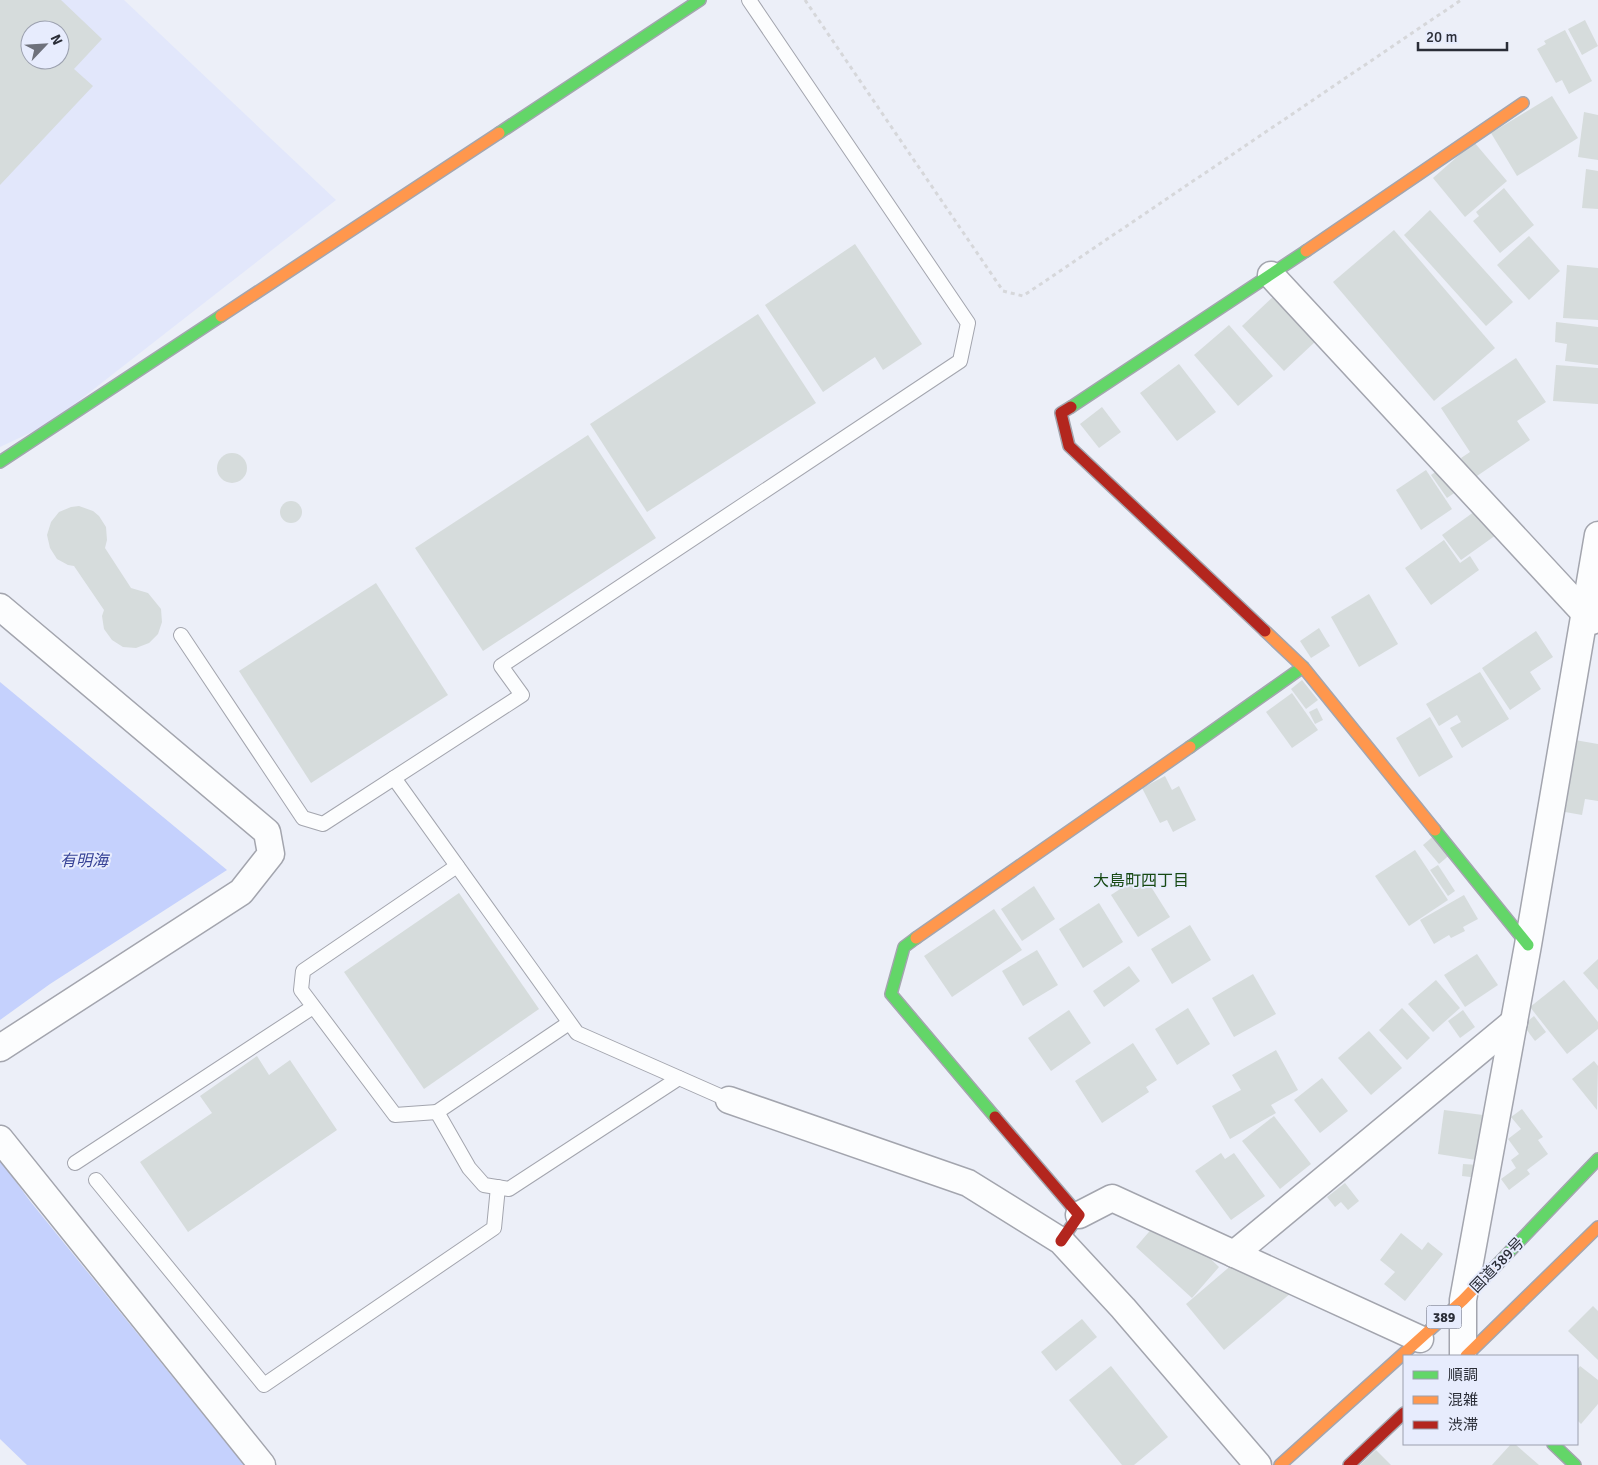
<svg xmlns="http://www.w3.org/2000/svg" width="1598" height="1465" font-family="Signika,'Noto Sans JP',sans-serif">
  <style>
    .built { fill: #e2e7fb; fill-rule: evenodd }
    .water { fill: #c5d1fd }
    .building { fill: #d6dcdc; fill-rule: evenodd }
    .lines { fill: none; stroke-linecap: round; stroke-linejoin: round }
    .lane-casing { stroke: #a3a5ae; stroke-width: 16 }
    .street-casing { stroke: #a3a5ae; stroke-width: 29 }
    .fast-casing { stroke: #a3a5ae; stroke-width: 14 }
    .slow-casing { stroke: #a3a5ae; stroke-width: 14 }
    .jam-casing { stroke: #a3a5ae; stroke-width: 14 }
    .path { stroke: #d6d7da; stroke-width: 3; stroke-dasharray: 4 4; stroke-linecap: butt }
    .lane { stroke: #fcfdfe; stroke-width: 14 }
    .street { stroke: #fcfdfe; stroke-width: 26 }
    .fast { stroke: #63d668; stroke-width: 11 }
    .slow { stroke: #ff974d; stroke-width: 11 }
    .jam { stroke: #b3261e; stroke-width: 11 }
    .labels { text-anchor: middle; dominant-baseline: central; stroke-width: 4; stroke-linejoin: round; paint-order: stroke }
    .shield { fill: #e7ecfd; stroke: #636672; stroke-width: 1 }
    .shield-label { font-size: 14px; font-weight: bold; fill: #2a2d37 }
    .street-label { font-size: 15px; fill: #2a2d37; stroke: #e7ecfd }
    .water-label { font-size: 16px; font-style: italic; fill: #374397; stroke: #e7ecfd }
    .neighbourhood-label { font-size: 16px; fill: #174913; stroke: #e7ecfd }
  </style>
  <rect width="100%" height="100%" fill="#eceff8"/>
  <path class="built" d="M 0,0 L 124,0 L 336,200 L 49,424 L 0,447 ZM 30,30 L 60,30 L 60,60 L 30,60 Z"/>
  <g class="water">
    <polygon points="0,682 227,870 50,984 0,1020"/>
    <polygon points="0,1160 30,1201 244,1465 27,1465 0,1439"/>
  </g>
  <g class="building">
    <path d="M 0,0 L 61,0 L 102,39 L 74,69 L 93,86 L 0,185 ZM 30,30 L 60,30 L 60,60 L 30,60 Z"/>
    <polygon points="1585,20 1598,46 1582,55 1568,29"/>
    <polygon points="1565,30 1592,81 1569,94 1562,80 1556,83 1537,49 1546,44 1544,41"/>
    <polygon points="1552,96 1578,138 1517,176 1491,133"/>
    <polygon points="1584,112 1598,115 1598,160 1578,157"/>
    <polygon points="1474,142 1507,181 1465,217 1433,178"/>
    <polygon points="1586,169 1598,171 1598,209 1582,208"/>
    <polygon points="1504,188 1534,225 1500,253 1473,221 1479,216 1476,212"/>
    <polygon points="1430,210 1513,302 1486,326 1404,235"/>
    <polygon points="1394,230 1495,348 1434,401 1333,282"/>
    <polygon points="1529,236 1560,271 1529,300 1497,265"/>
    <polygon points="855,244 922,344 883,370 875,357 823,392 765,305"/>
    <polygon points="1567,265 1598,268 1598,320 1563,318"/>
    <polygon points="1275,295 1317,340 1284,371 1242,326"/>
    <polygon points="758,314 816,403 647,512 590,424"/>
    <polygon points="1556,322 1598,327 1598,365 1565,361 1567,344 1555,342"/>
    <polygon points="1229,325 1273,376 1238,406 1194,355"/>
    <polygon points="1516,358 1546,402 1517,421 1530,440 1474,478 1461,458 1470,452 1441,408"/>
    <polygon points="1179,364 1216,412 1177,441 1140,393"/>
    <polygon points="1556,365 1598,368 1598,404 1553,401"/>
    <polygon points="1102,407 1121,432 1099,448 1080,424"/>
    <polygon points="588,435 656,538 483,651 415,548"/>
    <circle cx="232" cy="468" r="15"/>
    <polygon points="1444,466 1460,489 1447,498 1431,475"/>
    <polygon points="1426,470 1452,509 1421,530 1396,490"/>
    <circle cx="291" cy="512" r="11"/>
    <polygon points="79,506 93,511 99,516 106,527 107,540 105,548 131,588 148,593 161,609 162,622 158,634 149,643 136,648 123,647 112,640 104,629 102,616 104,610 74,566 68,565 57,559 50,548 47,535 51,522 59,512 71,507"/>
    <polygon points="1478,509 1496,535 1461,560 1442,535"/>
    <polygon points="1444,540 1460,563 1470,556 1479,570 1431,605 1405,568"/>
    <polygon points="376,583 448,695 311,783 239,671"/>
    <polygon points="1369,594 1398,644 1359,667 1331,617"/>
    <polygon points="1319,628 1330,646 1311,658 1300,641"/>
    <polygon points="1536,631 1553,657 1530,672 1541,689 1510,710 1482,668"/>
    <polygon points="1480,672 1509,719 1462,748 1450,728 1461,722 1457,715 1439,726 1426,704"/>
    <polygon points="1302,680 1318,700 1306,709 1291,689"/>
    <polygon points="1292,693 1318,730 1292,748 1266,712"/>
    <polygon points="1317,708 1323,720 1315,724 1309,712"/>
    <polygon points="1430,717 1453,757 1419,777 1396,738"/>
    <polygon points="1569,739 1598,744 1598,801 1585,799 1582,815 1565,812 1568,793 1560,792"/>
    <polygon points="1165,776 1172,790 1179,786 1196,820 1173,832 1167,820 1160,823 1142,788"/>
    <polygon points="1436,834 1452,853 1439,864 1423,845"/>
    <polygon points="1415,850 1448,900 1409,926 1375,876"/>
    <polygon points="1438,865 1455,891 1448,896 1430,870"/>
    <polygon points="1143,874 1170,917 1138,937 1111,895"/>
    <polygon points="1034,886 1055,919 1022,941 1001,909"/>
    <polygon points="459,893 539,1009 424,1089 344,972"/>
    <polygon points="1464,895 1478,919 1463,927 1465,931 1451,938 1449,935 1434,944 1420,920"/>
    <polygon points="1099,903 1123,942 1083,968 1059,929"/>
    <polygon points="994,909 1022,950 952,997 924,956"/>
    <polygon points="1190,925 1211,960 1172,984 1151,949"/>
    <polygon points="1037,950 1058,985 1023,1006 1002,971"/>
    <polygon points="1477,954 1498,985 1465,1007 1444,975"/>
    <polygon points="1598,959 1598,990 1583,973"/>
    <polygon points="1129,966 1140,981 1104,1007 1093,991"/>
    <polygon points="1253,974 1276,1014 1234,1037 1212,998"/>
    <polygon points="1436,980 1460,1008 1433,1032 1408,1004"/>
    <polygon points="1564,980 1598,1022 1598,1029 1567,1054 1530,1007"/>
    <polygon points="1188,1008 1210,1044 1177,1065 1155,1029"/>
    <polygon points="1402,1008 1430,1038 1407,1060 1379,1030"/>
    <polygon points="1069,1010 1091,1043 1051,1071 1028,1038"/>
    <polygon points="1463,1010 1475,1027 1460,1038 1448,1021"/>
    <polygon points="1534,1016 1546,1032 1535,1041 1523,1025"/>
    <polygon points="1369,1031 1402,1068 1371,1095 1338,1058"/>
    <polygon points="1133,1043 1157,1080 1146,1087 1149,1092 1102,1123 1075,1081"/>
    <polygon points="1276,1050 1298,1090 1271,1105 1276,1113 1230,1139 1212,1106 1241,1090 1232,1075"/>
    <polygon points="257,1056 269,1075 290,1060 337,1130 188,1232 140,1162 212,1113 200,1096"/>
    <polygon points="1594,1061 1598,1066 1597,1110 1572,1079"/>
    <polygon points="1322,1078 1348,1111 1320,1133 1294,1100"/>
    <polygon points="1522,1109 1543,1137 1538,1140 1548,1154 1527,1170 1530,1174 1509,1190 1501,1179 1516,1168 1511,1160 1519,1154 1508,1139 1521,1129 1511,1117"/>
    <polygon points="1444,1110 1483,1115 1476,1160 1438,1154"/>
    <polygon points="1274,1116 1311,1164 1280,1189 1242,1141"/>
    <polygon points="1221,1153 1225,1159 1234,1153 1265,1196 1231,1220 1195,1171"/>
    <polygon points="1463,1164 1479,1165 1479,1178 1462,1176"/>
    <polygon points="1345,1183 1359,1201 1348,1210 1341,1202 1335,1207 1327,1197"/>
    <polygon points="1154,1226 1170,1230 1189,1248 1194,1243 1219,1267 1192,1298 1136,1247"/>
    <polygon points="1401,1233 1422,1250 1428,1242 1443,1254 1405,1301 1384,1284 1395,1272 1380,1260"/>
    <polygon points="1234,1263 1291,1293 1224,1350 1186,1304"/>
    <polygon points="1593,1306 1598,1311 1598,1360 1568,1331"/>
    <polygon points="1082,1319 1097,1337 1056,1371 1041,1352"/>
    <polygon points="1111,1366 1168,1437 1134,1465 1122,1465 1069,1400"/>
    <polygon points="1580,1366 1598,1380 1598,1404 1581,1424 1577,1420 1577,1370"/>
    <polygon points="1511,1444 1515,1444 1539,1465 1492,1465"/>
    <polygon points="1376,1450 1391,1465 1360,1465"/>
  </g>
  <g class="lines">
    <defs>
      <g id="lane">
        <polyline points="181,635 303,818 323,824 522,695 501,666 960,361 968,323 749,0"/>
        <polyline points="394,778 577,1033 729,1100"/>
        <polyline points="569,1023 437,1112 469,1168 484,1185 509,1189 679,1078"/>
        <polyline points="437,1112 395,1115 301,990 303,971 457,866"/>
        <polyline points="75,1163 313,1007"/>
        <polyline points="96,1180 264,1385 494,1228 498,1187"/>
      </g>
      <g id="street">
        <polyline points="1271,275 1592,621"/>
        <polyline points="0,607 267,832 271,854 241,892 0,1048"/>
        <polyline points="729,1100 968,1183 1061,1241 1123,1308 1258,1465"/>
        <polyline points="0,1139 262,1465"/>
        <polyline points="1079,1215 1112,1198 1420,1339"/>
        <polyline points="1234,1254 1514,1022"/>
        <polyline points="1463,1356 1463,1300 1528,945 1598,535"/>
      </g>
      <g id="fast">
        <polyline points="499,133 700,0"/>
        <polyline points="1071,407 1306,251"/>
        <polyline points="0,462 221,316"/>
        <polyline points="1190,747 1303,667"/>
        <polyline points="1435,830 1528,945"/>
        <polyline points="916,938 904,947 891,994 995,1117"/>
        <polyline points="1491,1271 1598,1159"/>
        <polyline points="1553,1444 1575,1465"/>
      </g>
      <g id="slow">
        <polyline points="1306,251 1523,103"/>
        <polyline points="221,316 499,133"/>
        <polyline points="1265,631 1303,667 1435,830"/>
        <polyline points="916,938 1190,747"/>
        <polyline points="1466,1356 1598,1227"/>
        <polyline points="1280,1465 1463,1300 1491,1271"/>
      </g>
      <g id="jam">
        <polyline points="1071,407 1061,413 1069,446 1265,631"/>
        <polyline points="995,1117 1079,1215 1061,1241"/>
        <polyline points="1349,1465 1404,1413"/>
      </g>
    </defs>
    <use href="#lane" class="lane-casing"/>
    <use href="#street" class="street-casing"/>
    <use href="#fast" class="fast-casing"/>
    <use href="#slow" class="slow-casing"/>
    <use href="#jam" class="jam-casing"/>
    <polyline class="path" points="805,0 1003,291 1023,296 1461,0"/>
    <use href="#lane" class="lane"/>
    <use href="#street" class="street"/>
    <use href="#fast" class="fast"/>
    <use href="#slow" class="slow"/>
    <use href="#jam" class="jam"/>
  </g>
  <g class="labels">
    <rect class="shield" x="1426.5" y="1305.5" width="35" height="23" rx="4"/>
    <g class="shield-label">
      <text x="1444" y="1317">389</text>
    </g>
    <g class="street-label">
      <text transform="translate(1497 1265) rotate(-46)">国道389号</text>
    </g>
    <g class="water-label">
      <text x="84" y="861">有明海</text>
    </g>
    <g class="neighbourhood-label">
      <text x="1141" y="881">大島町四丁目</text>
    </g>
  </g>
  <rect x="1403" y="1355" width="175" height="90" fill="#e7ecfd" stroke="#9ba0ae"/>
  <rect x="1413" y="1371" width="25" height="8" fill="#63d668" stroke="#9ba0ae"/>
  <text x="1448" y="1380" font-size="15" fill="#2a2d37">順調</text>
  <rect x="1413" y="1396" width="25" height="8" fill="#ff974d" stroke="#9ba0ae"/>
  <text x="1448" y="1405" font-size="15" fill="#2a2d37">混雑</text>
  <rect x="1413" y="1421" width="25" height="8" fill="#b3261e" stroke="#9ba0ae"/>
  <text x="1448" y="1430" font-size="15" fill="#2a2d37">渋滞</text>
  <g transform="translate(45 45) rotate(65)"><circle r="24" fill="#e7ecfd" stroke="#9ba0ae"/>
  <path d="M0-4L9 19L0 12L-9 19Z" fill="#6e717b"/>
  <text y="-8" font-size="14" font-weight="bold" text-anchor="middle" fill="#2a2d37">N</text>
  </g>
  <path d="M1418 42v8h89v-8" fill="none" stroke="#2a2d37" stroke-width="2.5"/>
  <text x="1426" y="42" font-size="15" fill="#2a2d37" stroke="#e7ecfd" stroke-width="4" paint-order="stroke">20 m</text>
</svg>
